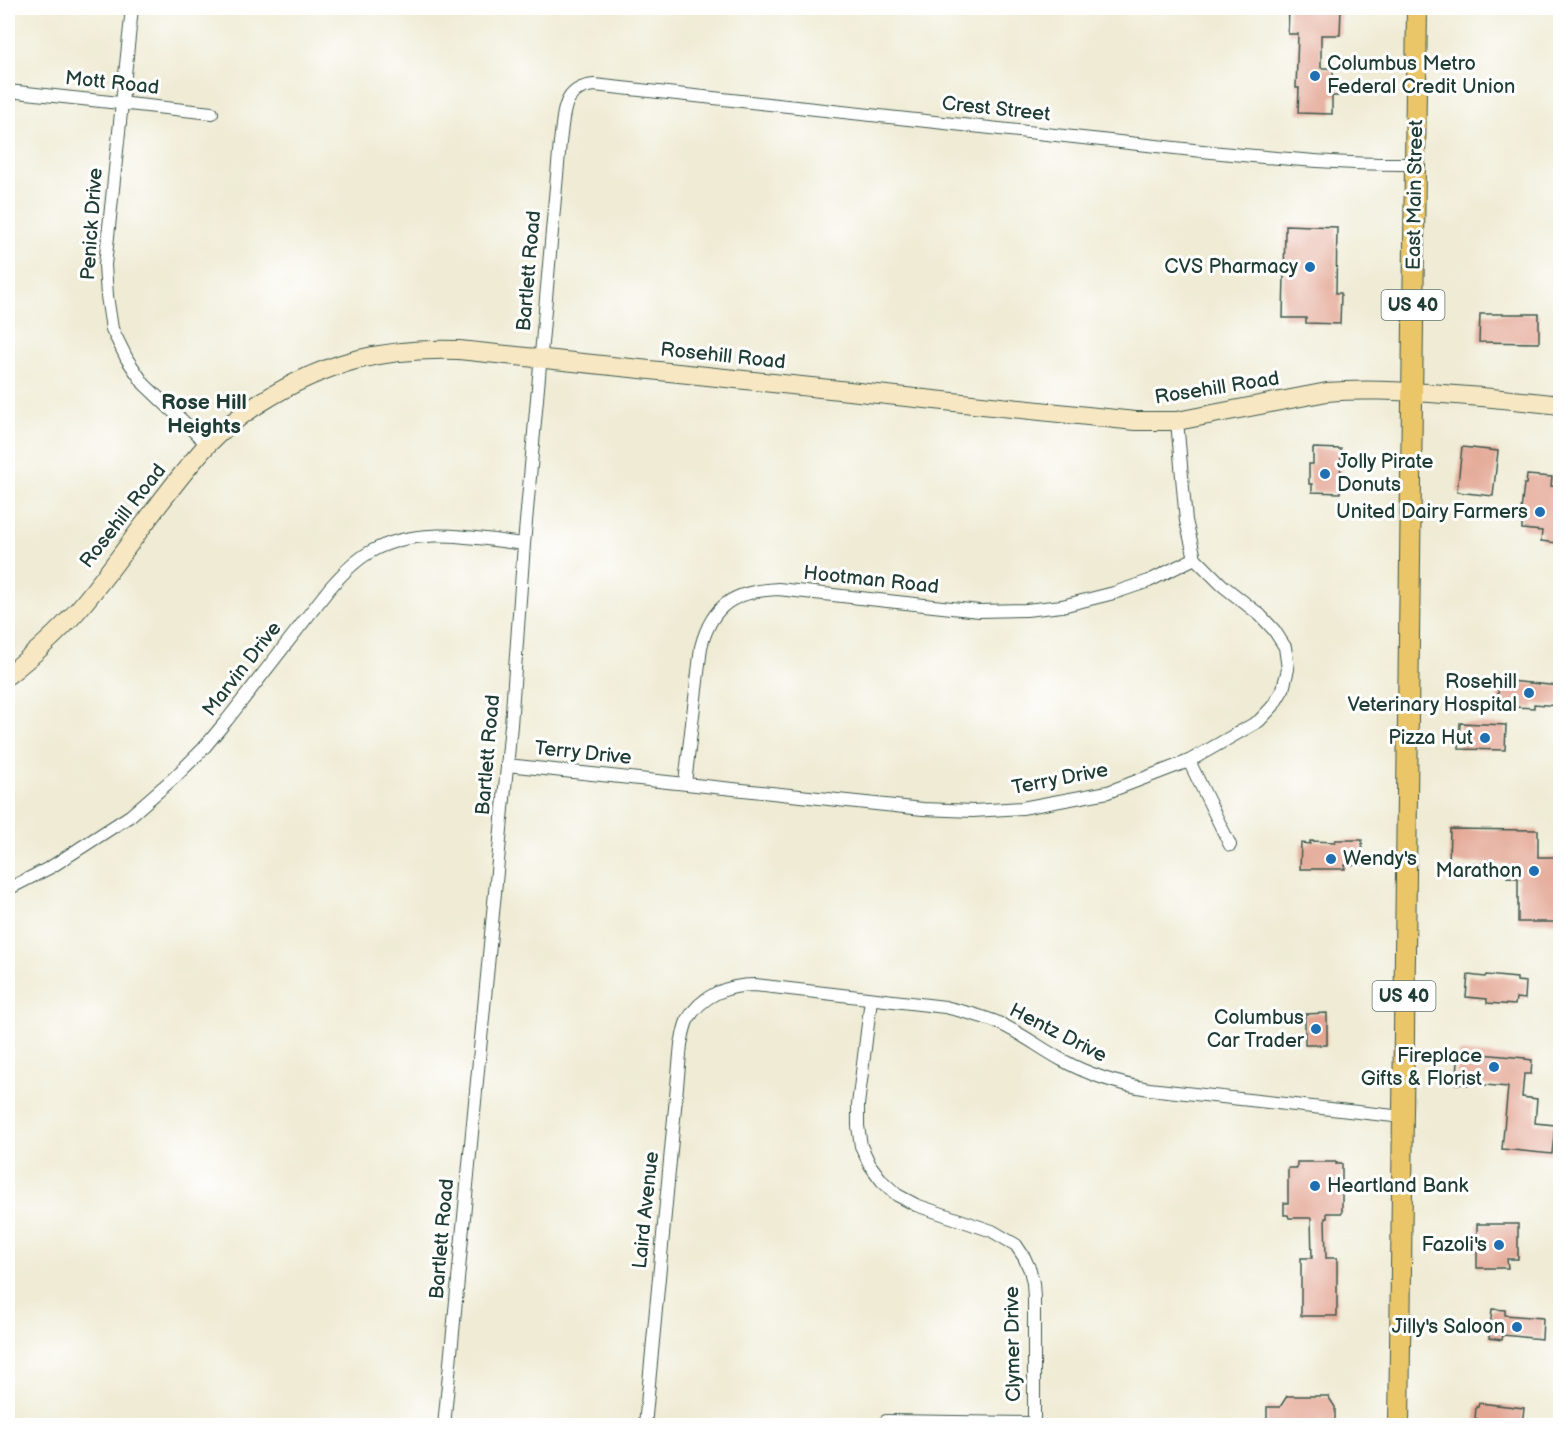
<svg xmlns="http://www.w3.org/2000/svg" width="1568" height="1433" font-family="'Balsamiq Sans',sans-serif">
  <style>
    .building { fill: #e3a693 }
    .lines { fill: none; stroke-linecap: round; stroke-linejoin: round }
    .street-casing { stroke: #3e574c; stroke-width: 14 }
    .secondary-casing { stroke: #3e574c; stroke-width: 20 }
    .primary-casing { stroke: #3e574c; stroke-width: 22 }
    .street { stroke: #fff; stroke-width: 12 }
    .secondary { stroke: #f7e8c3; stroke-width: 18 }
    .primary { stroke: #ebc669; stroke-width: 20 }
    .poi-dot { fill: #1f6fb2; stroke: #fff; stroke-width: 2 }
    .labels { text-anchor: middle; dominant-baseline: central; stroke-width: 6; stroke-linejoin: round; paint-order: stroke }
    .shield { fill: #fff; stroke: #627771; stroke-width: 1.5 }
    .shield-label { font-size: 18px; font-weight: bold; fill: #1f3d34 }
    .poi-label { font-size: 20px; fill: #1f3d34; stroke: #fff; text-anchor: end }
    .street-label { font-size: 20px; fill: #1f3d34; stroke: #fff }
    .neighbourhood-label { font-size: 21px; font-weight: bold; fill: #1f3d34; stroke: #fff }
  </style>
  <rect width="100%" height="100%" fill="#fff"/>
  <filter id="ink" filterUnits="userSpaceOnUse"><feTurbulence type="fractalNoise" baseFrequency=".0167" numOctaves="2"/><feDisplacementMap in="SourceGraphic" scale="12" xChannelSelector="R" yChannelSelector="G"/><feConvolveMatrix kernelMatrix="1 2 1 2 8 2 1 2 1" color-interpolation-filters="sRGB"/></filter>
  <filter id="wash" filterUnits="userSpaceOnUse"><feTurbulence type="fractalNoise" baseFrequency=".008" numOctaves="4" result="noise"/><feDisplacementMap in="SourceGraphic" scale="24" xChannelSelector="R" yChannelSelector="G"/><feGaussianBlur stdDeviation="1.35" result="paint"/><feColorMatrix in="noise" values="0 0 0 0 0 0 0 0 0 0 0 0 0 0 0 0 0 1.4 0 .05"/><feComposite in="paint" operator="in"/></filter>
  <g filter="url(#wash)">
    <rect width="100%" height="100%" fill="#efebd4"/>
    <g id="blocks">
      <g class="building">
        <polygon points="1289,8 1341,8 1340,35 1321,35 1321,68 1333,68 1333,84 1338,84 1338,96 1332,96 1332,114 1298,113 1299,88 1296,88 1298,34 1288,34"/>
        <polygon points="1286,225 1337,227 1336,293 1341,293 1340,324 1306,323 1306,318 1283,318 1285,231 1286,231"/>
        <polygon points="1480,314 1539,314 1539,343 1479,342"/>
        <polygon points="1462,447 1498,451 1493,496 1457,492"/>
        <polygon points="1313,448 1341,449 1340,493 1312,492 1312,484 1309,484 1309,464 1313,464"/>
        <polygon points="1527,475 1552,477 1551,486 1560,487 1560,503 1557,543 1541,541 1542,531 1522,529 1522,520 1520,520 1524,484 1526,484"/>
        <polygon points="1499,680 1560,686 1560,701 1559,701 1559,706 1534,704 1534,708 1497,706"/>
        <polygon points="1460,723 1506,725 1505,750 1459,749"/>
        <polygon points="1450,829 1538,830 1538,857 1560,857 1560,922 1518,922 1518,878 1507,877 1508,864 1449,863"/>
        <polygon points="1335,840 1362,840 1362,865 1345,865 1345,869 1300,869 1301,843 1310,844 1310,841 1335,842"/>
        <polygon points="1468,975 1485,977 1486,975 1517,978 1517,981 1526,982 1525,999 1516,998 1515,1005 1487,1003 1487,999 1466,997"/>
        <polygon points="1327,1013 1327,1045 1305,1045 1305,1014"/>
        <polygon points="1459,1052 1525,1058 1525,1059 1532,1060 1531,1074 1524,1074 1522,1097 1537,1099 1535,1123 1555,1125 1552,1154 1502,1149 1508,1087 1474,1084 1474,1085 1456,1084"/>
        <polygon points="1297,1162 1337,1162 1336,1164 1342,1164 1342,1213 1327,1213 1327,1218 1325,1218 1326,1258 1337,1258 1337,1316 1301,1316 1301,1258 1312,1258 1311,1218 1289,1218 1288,1215 1284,1215 1284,1203 1288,1203 1288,1168 1297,1168"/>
        <polygon points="1477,1224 1518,1224 1518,1259 1507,1259 1508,1268 1477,1268"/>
        <polygon points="1492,1309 1505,1310 1505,1315 1543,1318 1542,1339 1503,1335 1502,1340 1489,1338"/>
        <polygon points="1287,1396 1328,1396 1335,1407 1335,1425 1267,1425 1267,1407 1280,1407"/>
        <polygon points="1479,1403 1524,1408 1522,1425 1500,1425 1477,1423 1477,1419 1475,1419 1476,1407 1478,1407"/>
      </g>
    </g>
  </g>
  <g filter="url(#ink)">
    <use href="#blocks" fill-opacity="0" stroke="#3e574c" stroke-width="1.5"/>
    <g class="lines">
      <defs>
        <g id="street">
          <polyline points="132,8 105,265 107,296 112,329 127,359 144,384 208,445"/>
          <polyline points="8,91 212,113"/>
          <polyline points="1189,761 1230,845"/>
          <polyline points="507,765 923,809 973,811 1022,808 1108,792 1189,761 1259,721 1273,706 1283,689 1288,669 1285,647 1274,630 1260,615 1222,585 1195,558 1186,521 1177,421"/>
          <path d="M 685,783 L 701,647 C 712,604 735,591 778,589 L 979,611 L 1026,610 L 1062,606 L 1114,593 L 1149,581 L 1195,558"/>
          <path d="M 8,889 L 51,867 L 130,816 L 176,776 L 203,749 L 227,720 L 329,589 C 341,575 354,561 370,552 C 418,525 473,538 524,544"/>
          <polyline points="871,999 858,1105 858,1126 861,1146 870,1165 882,1181 897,1195 916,1205 992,1231 1016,1245 1024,1257 1030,1270 1033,1283 1034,1298 1034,1426"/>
          <polyline points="886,1421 1034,1423"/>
          <path d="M 444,1426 L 511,725 L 524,544 L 560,142 C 564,115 561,88 594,85 L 1221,153 C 1285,159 1350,165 1415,164"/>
          <path d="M 645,1426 L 681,1044 C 683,1036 684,1028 687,1021 C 701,995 728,985 755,985 L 945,1007 C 962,1011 978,1015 994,1021 C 1017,1030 1040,1048 1062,1060 C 1089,1075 1118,1084 1149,1089 L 1403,1117"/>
        </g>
        <path id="secondary" d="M 8,675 C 32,656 57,634 78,610 C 123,557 160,497 207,445 C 222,429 241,415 260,403 C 324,362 384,347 459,350 L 1135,421 L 1177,421 L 1327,392 C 1362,389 1396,391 1430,393 C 1474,396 1517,400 1560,405"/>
        <polyline id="primary" points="1399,1426 1417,8"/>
      </defs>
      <use href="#street" class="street-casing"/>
      <use href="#secondary" class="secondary-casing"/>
      <use href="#primary" class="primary-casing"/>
      <use href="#street" class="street"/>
      <use href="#secondary" class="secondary"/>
      <use href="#primary" class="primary"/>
    </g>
  </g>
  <g class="poi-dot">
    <circle cx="1315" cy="76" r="6"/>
    <circle cx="1310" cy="267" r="6"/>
    <circle cx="1325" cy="474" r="6"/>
    <circle cx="1540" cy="512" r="6"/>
    <circle cx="1529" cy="693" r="6"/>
    <circle cx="1485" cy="738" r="6"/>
    <circle cx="1331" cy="859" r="6"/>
    <circle cx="1534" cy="871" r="6"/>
    <circle cx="1316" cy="1029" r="6"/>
    <circle cx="1494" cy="1067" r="6"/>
    <circle cx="1315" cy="1186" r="6"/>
    <circle cx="1499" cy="1245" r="6"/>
    <circle cx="1517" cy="1327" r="6"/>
  </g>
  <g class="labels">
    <g class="shield">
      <rect x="1381.5" y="290" width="63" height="30" rx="4.5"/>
      <rect x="1372.5" y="981" width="63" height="30" rx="4.5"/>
    </g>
    <g class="shield-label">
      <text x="1413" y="305">US 40</text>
      <text x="1404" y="996">US 40</text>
    </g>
    <g class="poi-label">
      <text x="1327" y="64" text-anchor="start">Columbus Metro<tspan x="1327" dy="23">Federal Credit Union</tspan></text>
      <text x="1298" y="267">CVS Pharmacy</text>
      <text x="1337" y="462" text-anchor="start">Jolly Pirate<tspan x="1337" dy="23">Donuts</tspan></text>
      <text x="1528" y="512">United Dairy Farmers</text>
      <text x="1517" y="682">Rosehill<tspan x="1517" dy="23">Veterinary Hospital</tspan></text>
      <text x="1473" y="738">Pizza Hut</text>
      <text x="1343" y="859" text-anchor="start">Wendy's</text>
      <text x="1522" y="871">Marathon</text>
      <text x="1304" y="1018">Columbus<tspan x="1304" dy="23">Car Trader</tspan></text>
      <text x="1482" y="1056">Fireplace<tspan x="1482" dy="23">Gifts &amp; Florist</tspan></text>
      <text x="1327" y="1186" text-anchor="start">Heartland Bank</text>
      <text x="1487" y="1245">Fazoli's</text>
      <text x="1505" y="1327">Jilly's Saloon</text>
    </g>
    <g class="street-label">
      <text transform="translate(112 83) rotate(6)">Mott Road</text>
      <text transform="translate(996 109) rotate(6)">Crest Street</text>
      <text transform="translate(1415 195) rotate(-89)">East Main Street</text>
      <text transform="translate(92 224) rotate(-86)">Penick Drive</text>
      <text transform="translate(529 271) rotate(-85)">Bartlett Road</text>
      <text transform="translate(723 356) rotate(6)">Rosehill Road</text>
      <text transform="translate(1217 388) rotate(-9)">Rosehill Road</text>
      <text transform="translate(123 516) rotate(-52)">Rosehill Road</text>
      <text transform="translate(871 580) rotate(6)">Hootman Road</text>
      <text transform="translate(242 669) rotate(-52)">Marvin Drive</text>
      <text transform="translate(583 753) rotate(6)">Terry Drive</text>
      <text transform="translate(488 755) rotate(-85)">Bartlett Road</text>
      <text transform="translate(1060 779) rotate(-11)">Terry Drive</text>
      <text transform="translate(1058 1033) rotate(27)">Hentz Drive</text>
      <text transform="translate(646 1210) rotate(-84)">Laird Avenue</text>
      <text transform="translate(442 1239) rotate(-85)">Bartlett Road</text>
      <text transform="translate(1013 1344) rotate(-91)">Clymer Drive</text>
    </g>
    <g class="neighbourhood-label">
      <text x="204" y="402">Rose Hill<tspan x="204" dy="24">Heights</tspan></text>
    </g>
  </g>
  <rect width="1568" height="1433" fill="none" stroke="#fff" stroke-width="30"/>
</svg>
